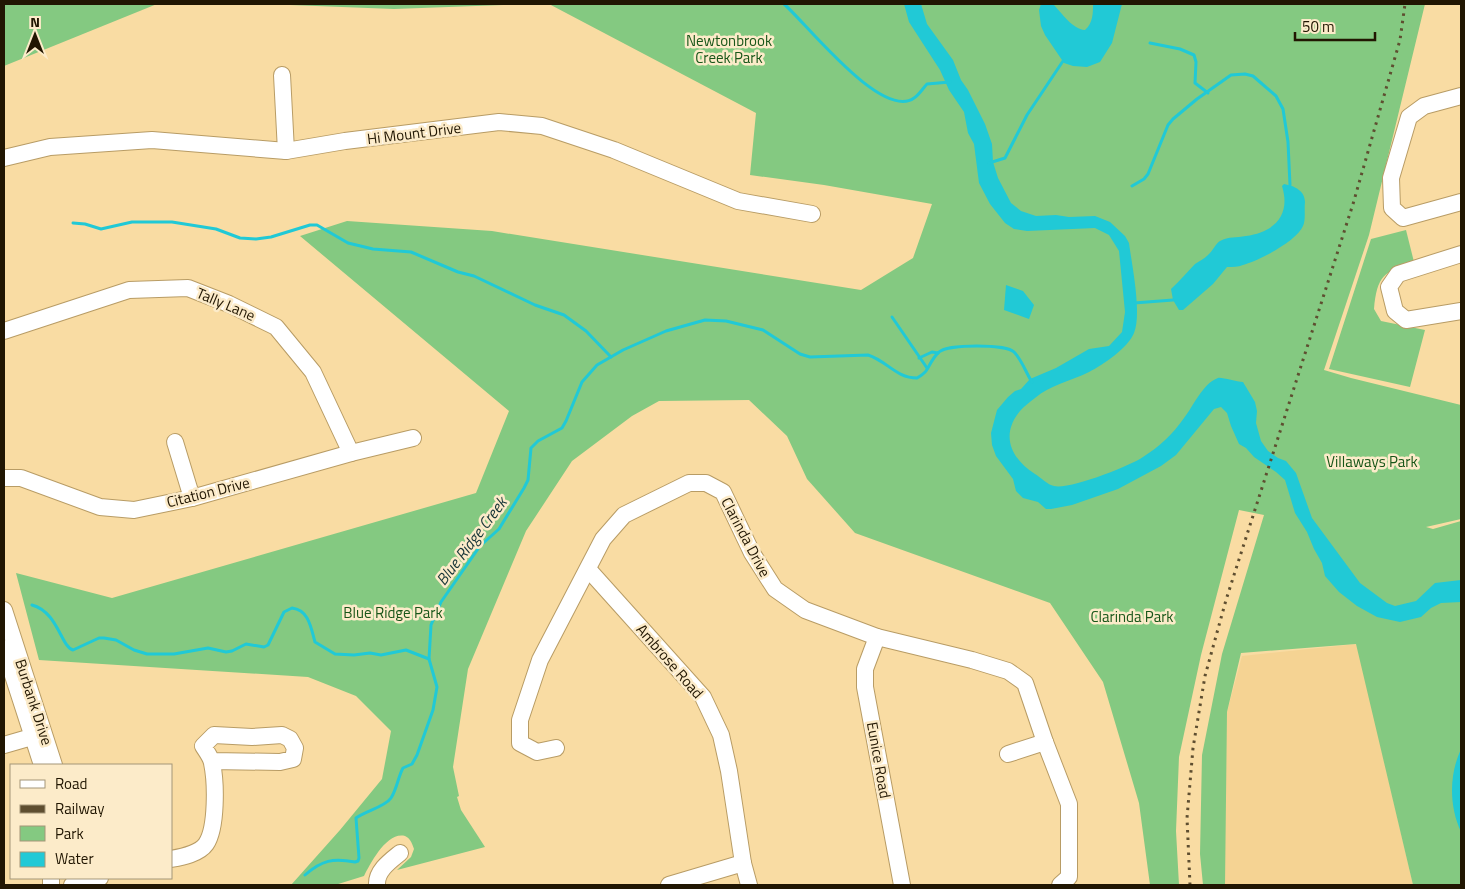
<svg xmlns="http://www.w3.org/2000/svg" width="1465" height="889" font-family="'Titillium Web',sans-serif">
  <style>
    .built { fill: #f5d393 }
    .green { fill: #84c981 }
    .water { fill: #21c9d6 }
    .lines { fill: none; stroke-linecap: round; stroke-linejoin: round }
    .stream { stroke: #21c9d6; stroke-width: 3 }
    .minor-casing { stroke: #b89c65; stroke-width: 18 }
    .minor { stroke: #fff; stroke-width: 16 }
    .rail { stroke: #5e4e30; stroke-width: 3; stroke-dasharray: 2.5 5; stroke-linecap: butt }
    .labels { text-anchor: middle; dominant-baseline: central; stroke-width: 5; stroke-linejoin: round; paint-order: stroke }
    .park-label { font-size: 15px; fill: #185619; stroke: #fcebc9 }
    .street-label { font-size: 15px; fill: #211602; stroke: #fcebc9 }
    .water-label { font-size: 16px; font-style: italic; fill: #153437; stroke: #fcebc9 }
  </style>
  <rect width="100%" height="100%" fill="#f9dca3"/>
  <polygon class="built" points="1357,644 1413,885 1225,885 1225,753 1227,712 1242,656"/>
  <g class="green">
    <polygon points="4,4 157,4 4,66"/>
    <polygon points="264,4 527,4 394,9"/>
    <path d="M 549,4 L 1425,4 L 1369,235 L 1324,370 L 1351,378 L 1461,405 L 1461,519 L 1426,527 L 1433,529 L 1461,521 L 1461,885 L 1413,885 L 1356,644 L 1241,653 L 1227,712 L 1225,885 L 1203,885 L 1200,854 L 1202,755 L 1222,654 L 1264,515 L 1239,510 L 1201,655 L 1179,757 L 1176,831 L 1179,885 L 1150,885 L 1139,803 L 1103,682 L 1050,603 L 855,533 L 807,479 L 787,436 L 749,400 L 659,401 L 632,416 L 572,461 L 526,531 L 468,669 L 453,767 L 459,796 L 457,797 L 461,810 L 485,847 L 397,870 L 411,857 L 414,849 C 412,843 410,838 405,836 C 387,831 370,864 364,876 L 335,885 L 291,885 L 340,830 L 382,779 L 391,731 L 356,696 L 308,677 L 39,660 L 16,573 L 112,598 L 476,493 L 509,411 L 300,236 L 347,221 L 492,231 L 861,290 L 913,258 L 932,204 L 824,185 L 750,175 L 756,113 Z"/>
    <path d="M 1406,230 L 1414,262 C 1384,271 1377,276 1374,309 L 1381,321 L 1425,330 L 1410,387 L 1329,369 L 1371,239 Z"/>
  </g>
  <g class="water">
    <path d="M 904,4 L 921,4 L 927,24 L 953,60 L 961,80 L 968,90 L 985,124 L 992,144 L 993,162 L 998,178 L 1011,203 L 1021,211 L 1036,216 L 1056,215 L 1069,217 L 1095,216 L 1110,222 L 1125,236 L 1129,243 C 1132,266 1142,313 1134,333 C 1128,348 1103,365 1089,372 C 1071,381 1050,385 1035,398 C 1030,402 1024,406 1020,411 C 1000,435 1011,459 1035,474 C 1040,477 1048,485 1054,486 C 1069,490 1130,466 1143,457 C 1159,447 1173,434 1184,418 C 1193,407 1203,383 1218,378 C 1222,377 1236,382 1243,382 L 1255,402 L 1257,411 L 1256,423 L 1261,441 L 1268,451 L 1278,458 L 1286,461 L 1296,473 L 1312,518 L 1360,583 L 1387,603 L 1395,606 L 1416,601 L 1435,583 L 1461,580 L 1461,602 L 1441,603 L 1431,608 L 1421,617 L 1400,622 L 1377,617 L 1357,606 L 1339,592 L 1325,576 L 1322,563 L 1314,549 L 1307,532 L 1295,513 L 1285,480 L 1276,472 L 1254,457 L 1246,448 L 1239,444 L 1231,426 L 1227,413 L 1221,407 L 1214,409 L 1176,455 L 1161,466 L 1118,489 L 1072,505 L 1051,509 L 1046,509 L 1038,502 L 1023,498 L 1016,491 L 1013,479 L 996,456 L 992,445 L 991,433 L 997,410 L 1008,397 L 1015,391 L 1021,389 L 1030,379 L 1056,368 L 1089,349 L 1109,346 L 1122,332 L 1125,312 L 1119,251 L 1109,235 L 1095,228 L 1027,231 L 1014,229 L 1005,223 L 990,204 L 979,183 L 974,144 L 968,133 L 964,112 L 949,90 L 940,70 L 909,22 Z"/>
    <path d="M 1041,4 L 1053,4 C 1062,13 1072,29 1085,30 C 1093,23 1093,13 1093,4 L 1122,4 L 1112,43 L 1100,62 L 1087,67 L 1073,66 L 1064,63 L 1045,35 L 1041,26 L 1039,10 Z"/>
    <path d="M 1284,184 C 1295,186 1305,191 1305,202 C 1304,210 1306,219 1303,226 C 1297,241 1258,261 1243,265 C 1238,267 1233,267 1227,267 L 1213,284 L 1183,310 L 1179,310 L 1173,300 L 1171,289 C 1180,281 1187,272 1195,264 C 1199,261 1204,259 1208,255 C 1213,251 1215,244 1220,241 C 1229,236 1236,238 1246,236 C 1275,232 1291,215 1282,186 Z"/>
    <polygon points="1006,285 1023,291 1034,305 1029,319 1004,310"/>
    <path d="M 1461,749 L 1461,832 C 1449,806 1449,775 1461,749 Z"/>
  </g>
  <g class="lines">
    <g class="stream">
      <path d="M 784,4 C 806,23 882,121 914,98 C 919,95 923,88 927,84 L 950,82"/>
      <polyline points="1150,43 1180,49 1194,55 1196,62 1195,83 1208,93"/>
      <polyline points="989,163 1005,158 1027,115 1063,61"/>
      <polyline points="1132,186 1144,179 1148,174 1168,125 1173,119 1197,99 1231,75 1245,74 1253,76 1276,96 1283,109 1288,142 1290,185"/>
      <polyline points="73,223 85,224 101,229 132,222 172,222 216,229 240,238 256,239 271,237 310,225 317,225 348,243 373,249 411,252 458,272 474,276 535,305 564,315 586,331 611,357"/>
      <polyline points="1134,303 1173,300"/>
      <polyline points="892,317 927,368"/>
      <polyline points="919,358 932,352 938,353"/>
      <path d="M 32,605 C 58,612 61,647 73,650 L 99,638 L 104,638 L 116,640 L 134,650 L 147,654 L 174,654 L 208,648 L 226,652 L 232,651 L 246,644 L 264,647 L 268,645 L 284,612 L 292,608 C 309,610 311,628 315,642 L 335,654 L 354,655 L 370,653 L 381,655 L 406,650 L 429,659"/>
      <path d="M 305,875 C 322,860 333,858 355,862 L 358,861 L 359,858 L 356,818 C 365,811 385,807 391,798 C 397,789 398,777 403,768 L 412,764 L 417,755 L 433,710 L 437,687 L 429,659 L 431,625 L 441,602 L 480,546 L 499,529 L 524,488 L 528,480 L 531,448 L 538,441 L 562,428 L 566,421 L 582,382 L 597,365 L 623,350 L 666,331 L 705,320 L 726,321 L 763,330 L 800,354 L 810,357 L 868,355 C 887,361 896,378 917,378 C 920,376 924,374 926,371 C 930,365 933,357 939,352 C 948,344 1006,344 1014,352 C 1022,360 1026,373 1032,382"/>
    </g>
    <defs>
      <g id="minor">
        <polyline points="282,75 286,151"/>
        <polyline points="1461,96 1424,106 1409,117 1391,178 1392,208 1403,218 1461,202"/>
        <polyline points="4,158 50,147 152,140 286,151 345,141 499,122 542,126 614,150 738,201 812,214"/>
        <polyline points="1461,254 1398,274 1389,287 1395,311 1406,320 1461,311"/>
        <polyline points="4,331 129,290 188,288 229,304 276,327 313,372 351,453"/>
        <polyline points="175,442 192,498"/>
        <polyline points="4,478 21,478 100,507 134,510 192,498 351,453 413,438"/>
        <polyline points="588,569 703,697 721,735 729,771 743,863 749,885"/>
        <polyline points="4,610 54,765"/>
        <polyline points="877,637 865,669 865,687 902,885"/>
        <polyline points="4,648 42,765"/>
        <polyline points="4,745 42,734"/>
        <polyline points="556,748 537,752 520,743 520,720 540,660 603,539 624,515 689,483 706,483 723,492 752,553 775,589 805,610 877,637 972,660 1008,671 1025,683 1045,742 1069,804 1069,877 1060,885"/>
        <polyline points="1008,754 1045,742"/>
        <path d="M 171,859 C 182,857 199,854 206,844 C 217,828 216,782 212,763 C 211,757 206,751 203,746 L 214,735 L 252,737 L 282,735 L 290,739 L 295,748 L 293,759 L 280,762 L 212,761"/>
        <polyline points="51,885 51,878"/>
        <polyline points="72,885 100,878"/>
        <path d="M 377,885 C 376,871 390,861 400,853"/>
        <polyline points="669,885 743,863"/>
      </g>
    </defs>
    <use href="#minor" class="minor-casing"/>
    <use href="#minor" class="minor"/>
    <polyline class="rail" points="1190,885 1187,818 1193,748 1205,676 1226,600 1353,204 1400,40 1405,4"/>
  </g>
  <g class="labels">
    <g class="park-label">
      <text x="729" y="40">Newtonbrook<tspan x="729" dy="17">Creek Park</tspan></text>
      <text x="1372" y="461">Villaways Park</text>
      <text x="393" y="612">Blue Ridge Park</text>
      <text x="1132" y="616">Clarinda Park</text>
    </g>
    <g class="street-label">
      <text transform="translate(414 133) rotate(-7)">Hi Mount Drive</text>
      <text transform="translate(226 304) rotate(23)">Tally Lane</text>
      <text transform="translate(208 492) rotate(-14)">Citation Drive</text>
      <text transform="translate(746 537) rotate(62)">Clarinda Drive</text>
      <text transform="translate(670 661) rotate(49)">Ambrose Road</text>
      <text transform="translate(34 702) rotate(72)">Burbank Drive</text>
      <text transform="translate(879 760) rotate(80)">Eunice Road</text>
    </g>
    <g class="water-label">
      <text transform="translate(471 541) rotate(-53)">Blue Ridge Creek</text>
    </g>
  </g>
  <rect width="1465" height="889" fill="none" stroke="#211602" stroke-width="10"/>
  <rect x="10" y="764" width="162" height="115" fill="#fcebc9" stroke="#a49679"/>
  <rect x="20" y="780" width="25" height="8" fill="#ffffff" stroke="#a49679"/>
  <text x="55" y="789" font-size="15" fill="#211602">Road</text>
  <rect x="20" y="805" width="25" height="8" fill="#5e4e30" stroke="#a49679"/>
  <text x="55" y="814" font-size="15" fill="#211602">Railway</text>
  <rect x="20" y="826" width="25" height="15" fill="#84c981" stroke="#a49679"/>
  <text x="55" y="839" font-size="15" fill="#211602">Park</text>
  <rect x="20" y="852" width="25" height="15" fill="#21c9d6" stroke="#a49679"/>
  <text x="55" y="864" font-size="15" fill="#211602">Water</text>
  <g transform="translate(35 35)" stroke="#fcebc9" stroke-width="4" paint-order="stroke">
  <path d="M0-4L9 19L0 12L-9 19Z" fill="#211602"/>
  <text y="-8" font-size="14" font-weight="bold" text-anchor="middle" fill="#211602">N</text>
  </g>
  <path d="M1295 32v8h80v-8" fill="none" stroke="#211602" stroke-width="2.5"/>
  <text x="1302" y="32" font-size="15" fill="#211602" stroke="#fcebc9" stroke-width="4" paint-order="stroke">50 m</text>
</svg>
